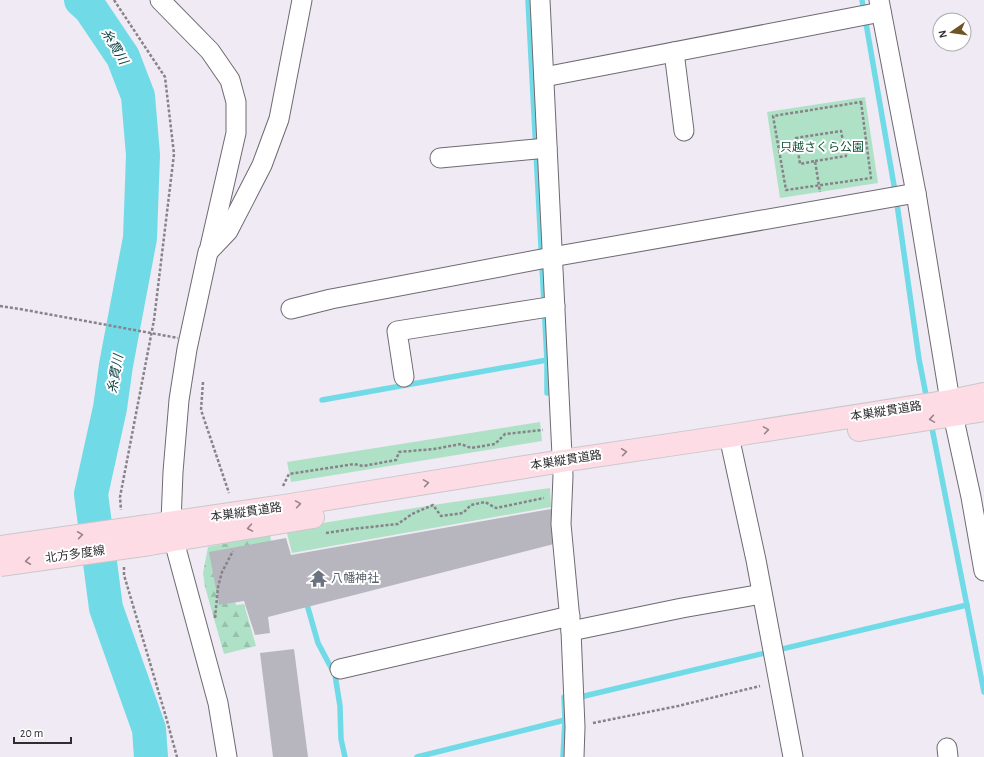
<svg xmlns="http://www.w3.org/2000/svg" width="984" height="757" font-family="'Alegreya Sans','Noto Sans JP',sans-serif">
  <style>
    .green { fill: #afe1c7 }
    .forest { fill: url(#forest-firs) }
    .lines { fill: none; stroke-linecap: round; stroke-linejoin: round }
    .stream { stroke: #70dbe7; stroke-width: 5.5 }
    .river { stroke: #70dbe7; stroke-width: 34 }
    .building { fill: #b7b6bf }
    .minor-casing { stroke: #6f6a72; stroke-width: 21 }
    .major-casing { stroke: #c9c8c9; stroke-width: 24 }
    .path { stroke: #878389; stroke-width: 2.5; stroke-dasharray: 3 2; stroke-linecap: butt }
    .minor { stroke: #fff; stroke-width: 19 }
    .major { stroke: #fedce5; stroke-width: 22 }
    .major-bridge-casing { stroke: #c9c8c9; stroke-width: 24; stroke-linecap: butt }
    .path-bridge { stroke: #878389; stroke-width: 2.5; stroke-dasharray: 3 2; stroke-linecap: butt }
    .major-bridge { stroke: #fedce5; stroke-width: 22 }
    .oneway { stroke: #96848a }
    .labels { text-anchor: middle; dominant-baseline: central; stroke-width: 4; stroke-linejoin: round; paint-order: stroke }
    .park-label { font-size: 12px; fill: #0e5036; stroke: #fff }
    .street-label { font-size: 12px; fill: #2f2d30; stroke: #fff }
    .worship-label { font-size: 12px; fill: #5b616d; stroke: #fff; text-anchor: start }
    .water-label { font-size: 13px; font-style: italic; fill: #124449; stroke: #fff }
  </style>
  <defs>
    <pattern id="forest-firs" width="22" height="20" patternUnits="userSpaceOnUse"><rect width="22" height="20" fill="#afe1c7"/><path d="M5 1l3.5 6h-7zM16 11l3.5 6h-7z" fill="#97c1ab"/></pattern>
  </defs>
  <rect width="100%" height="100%" fill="#efeaf3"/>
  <g class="green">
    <polygon points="865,97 878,183 780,198 767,112"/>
    <polygon points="540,422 542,441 291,482 287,462"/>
    <polygon points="550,488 551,507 292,553 286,529 433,505"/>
  </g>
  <polygon class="forest" points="270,534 275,565 229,575 236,605 244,604 256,646 224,654 205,587 203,573 208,547"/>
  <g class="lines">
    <g class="stream">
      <polyline points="528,0 547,360 547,393"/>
      <polyline points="862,0 896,197 919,359 927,400"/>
      <polyline points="322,400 547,360"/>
      <polyline points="931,423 984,692"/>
      <polyline points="306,601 318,643 335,675 340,706 341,739 345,757"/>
      <polyline points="576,698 967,605"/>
      <polyline points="417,757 565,720"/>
      <polyline points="563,757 565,720 564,697"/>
    </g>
    <polyline class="river" points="81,0 90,8 123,57 138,96 143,155 140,238 116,365 110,408 91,494 106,608 149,729 151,757"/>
  </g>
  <g class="building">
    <polygon points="551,509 554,544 268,617 270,633 255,635 244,601 219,605 209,552 286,538 291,555"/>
    <polygon points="294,649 308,757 273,757 260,653"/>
  </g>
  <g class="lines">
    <defs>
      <g id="minor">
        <polyline points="160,0 210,51 230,80 236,102 236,133 209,251"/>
        <polyline points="540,0 563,476 561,524 571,631 575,727 574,757"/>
        <polyline points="879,0 916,193 950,401 971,497 984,571"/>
        <polyline points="674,52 684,131"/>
        <polyline points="544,77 881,12"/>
        <polyline points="440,158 547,148"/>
        <polyline points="291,309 331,299 552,257 916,193"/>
        <polyline points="404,377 397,331 555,306"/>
        <polyline points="729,436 756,560 793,757"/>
        <polyline points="571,631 682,608 762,594"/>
        <polyline points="340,669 570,616"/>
        <polyline points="947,748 948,757"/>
        <polyline points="227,757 218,703 174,541 171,522 173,472 179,400 187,349 208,252 228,231 262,165 279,119 302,0"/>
      </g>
      <g id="major">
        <polyline points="859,430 984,410"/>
        <polyline points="148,526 284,506 562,461 729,436 950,401 984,394"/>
        <polyline points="150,544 313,517"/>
      </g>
    </defs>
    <use href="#minor" class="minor-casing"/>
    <use href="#major" class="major-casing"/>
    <g class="path">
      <polyline points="114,0 165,77 174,154 154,320 120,497 121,510"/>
      <polygon points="861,102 871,178 786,190 773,116"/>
      <polyline points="815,161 846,156 841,131 796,138 800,164 815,161 820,192"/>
      <polyline points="0,306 20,309"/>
      <polyline points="203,382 201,410 229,493"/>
      <polyline points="283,486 289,474 354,464 363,466 396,460 399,452 434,449 461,444 471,448 495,444 505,434 543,430"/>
      <polyline points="326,533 352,529 398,524 412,514 433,505 441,516 463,513 471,505 485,502 496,508 544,498"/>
      <polyline points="124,567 124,575 166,717 177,757"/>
      <polyline points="215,618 218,587 222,572 233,551"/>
      <polyline points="593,723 678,706 760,686"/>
    </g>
    <use href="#minor" class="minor"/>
    <use href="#major" class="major"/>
    <defs>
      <g id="major-bridge">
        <polyline points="0,547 148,526"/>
        <polyline points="0,565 150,544"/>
      </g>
    </defs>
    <use href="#major-bridge" class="major-bridge-casing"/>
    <polyline class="path-bridge" points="20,309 178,338"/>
    <use href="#major-bridge" class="major-bridge"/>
  </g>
  <defs><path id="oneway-chevron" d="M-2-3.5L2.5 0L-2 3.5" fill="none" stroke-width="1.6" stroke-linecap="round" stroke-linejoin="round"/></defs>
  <g class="oneway">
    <use href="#oneway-chevron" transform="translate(932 419) rotate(171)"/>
    <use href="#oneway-chevron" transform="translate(766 430) rotate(-9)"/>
    <use href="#oneway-chevron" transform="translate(624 452) rotate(-8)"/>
    <use href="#oneway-chevron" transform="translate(426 483) rotate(-9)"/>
    <use href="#oneway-chevron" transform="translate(298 504) rotate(-9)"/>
    <use href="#oneway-chevron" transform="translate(250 528) rotate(170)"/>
    <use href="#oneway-chevron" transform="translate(80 535) rotate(-8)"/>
    <use href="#oneway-chevron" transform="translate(28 561) rotate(172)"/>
  </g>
  <defs>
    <symbol id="temple-bare" viewBox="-9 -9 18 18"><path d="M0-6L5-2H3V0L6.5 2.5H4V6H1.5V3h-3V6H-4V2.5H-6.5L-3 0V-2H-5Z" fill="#6b7280" stroke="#fff" stroke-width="2.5" paint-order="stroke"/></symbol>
  </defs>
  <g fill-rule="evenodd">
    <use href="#temple-bare" x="306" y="566" width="25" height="25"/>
  </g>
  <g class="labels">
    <g class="park-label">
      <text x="822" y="147">只越さくら公園</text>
    </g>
    <g class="street-label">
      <text transform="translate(886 411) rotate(-9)">本巣縦貫道路</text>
      <text transform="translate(566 460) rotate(-9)">本巣縦貫道路</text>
      <text transform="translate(246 512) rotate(-8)">本巣縦貫道路</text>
      <text transform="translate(75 554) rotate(-8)">北方多度線</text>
    </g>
    <g class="worship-label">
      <text x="331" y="578">八幡神社</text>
    </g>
    <g class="water-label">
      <text transform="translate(114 47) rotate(59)">糸貫川</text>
      <text transform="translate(116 374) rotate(-80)">糸貫川</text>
    </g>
  </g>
  <g transform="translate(952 32) rotate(257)"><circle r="19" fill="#ffffff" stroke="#acabac"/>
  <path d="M0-3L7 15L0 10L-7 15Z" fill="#705227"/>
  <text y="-6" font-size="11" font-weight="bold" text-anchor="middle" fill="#2f2d30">N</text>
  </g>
  <path d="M14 737v6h57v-6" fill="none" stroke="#2f2d30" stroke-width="2"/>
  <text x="20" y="737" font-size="12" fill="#2f2d30" stroke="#ffffff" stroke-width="3" paint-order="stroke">20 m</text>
</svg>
